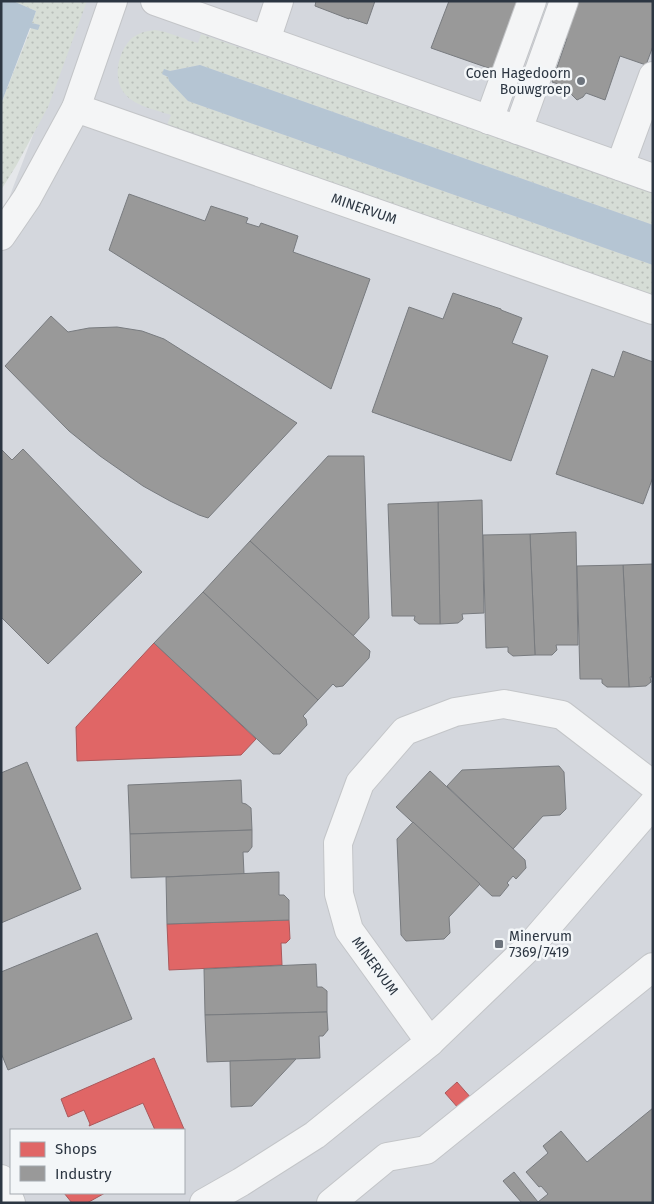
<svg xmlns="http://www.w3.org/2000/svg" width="654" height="1204" font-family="'Fira Sans',sans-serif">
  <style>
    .built { fill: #d4d7dd; fill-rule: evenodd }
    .grass { fill: url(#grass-dots) }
    .water { fill: #b5c5d3 }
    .shops { fill: #e06666; stroke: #aa585b }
    .industry { fill: #999; stroke: #787b7f }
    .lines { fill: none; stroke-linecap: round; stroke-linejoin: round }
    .minor-casing { stroke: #c3c5c8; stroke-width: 30 }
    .minor { stroke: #f4f5f6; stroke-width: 28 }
    .poi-dot { fill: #6d747d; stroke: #f3f6f8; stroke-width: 2 }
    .labels { text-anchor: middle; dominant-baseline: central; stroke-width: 5; stroke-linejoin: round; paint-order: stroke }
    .poi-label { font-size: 14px; fill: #2c3642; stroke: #f3f6f8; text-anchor: end }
    .street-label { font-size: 14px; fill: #2c3642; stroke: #f3f6f8 }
  </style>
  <defs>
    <pattern id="grass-dots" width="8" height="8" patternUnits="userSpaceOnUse" patternTransform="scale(1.25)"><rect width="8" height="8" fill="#d6ddd6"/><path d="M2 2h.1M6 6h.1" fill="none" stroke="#b8beb9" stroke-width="1.8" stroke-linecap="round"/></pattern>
  </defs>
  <rect width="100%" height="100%" fill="#e5e7ea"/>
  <path class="built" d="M 84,1 L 653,1 L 653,1203 L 1,1203 L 1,219 ZM 11,1130 L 184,1130 L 184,1193 L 11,1193 Z"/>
  <g class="grass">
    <polygon points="13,1 87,1 48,107 16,166 1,190 1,104 31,28 40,26 32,23 36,11"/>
    <path d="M 155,30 L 165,32 L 198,43 L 201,34 L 653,192 L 653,225 L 200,65 L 170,71 L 164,69 L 162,74 L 168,77 L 188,101 L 653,265 L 653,295 L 167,125 L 171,115 C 156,110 135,106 125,94 C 112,79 118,53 130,40 C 137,33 146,31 155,30 Z"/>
  </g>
  <g class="water">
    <polygon points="1,1 13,1 36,11 32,23 40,25 38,30 30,28 1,104"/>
    <polygon points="200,65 653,225 653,265 188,101 169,81 168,77 162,74 164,69 170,71"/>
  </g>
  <g class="shops">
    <polygon points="154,643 256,739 241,755 77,761 76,727"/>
    <polygon points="289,920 290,939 286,943 281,943 282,965 169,970 167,924"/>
    <polygon points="154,1058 184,1129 155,1130 143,1103 89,1126 90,1124 84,1110 68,1117 61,1099"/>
    <polygon points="457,1082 472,1099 459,1109 445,1093"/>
    <polygon points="64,1193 105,1193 87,1203 72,1203"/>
  </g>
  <g class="industry">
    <polygon points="316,1 375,1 367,24 349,18 349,19 315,6"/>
    <polygon points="449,1 522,1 497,71 431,48"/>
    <polygon points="571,1 653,1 653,46 646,65 620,56 605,100 586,93 583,97 577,100 571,94 571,88 552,82 567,38 559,35"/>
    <polygon points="129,194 205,221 211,206 248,218 246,223 259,227 261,223 298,236 293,252 370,279 331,389 109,250"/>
    <polygon points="453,293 501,309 501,310 522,318 512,343 548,356 511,461 372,412 409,307 443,319"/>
    <polygon points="51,316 68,332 89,328 117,327 142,331 164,339 297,423 208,518 199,515 170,501 143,486 100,456 69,431 5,366"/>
    <polygon points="623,351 653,362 653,477 643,504 556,474 592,369 614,377"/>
    <polygon points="1,449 12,460 23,449 142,572 48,664 1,617"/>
    <polygon points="328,456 364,456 369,618 353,636 250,541"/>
    <polygon points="482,500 484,613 462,614 463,619 458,623 440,624 438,502"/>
    <polygon points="438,502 440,624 419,624 414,620 415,616 392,616 388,504"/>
    <polygon points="576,532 578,645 556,645 557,650 552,655 535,655 530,534"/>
    <polygon points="530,534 535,655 513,656 508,652 508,647 486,648 483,535"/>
    <polygon points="250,541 370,651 369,658 343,686 336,687 333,684 318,700 203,592"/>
    <polygon points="653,564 653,677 650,677 651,682 646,686 629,687 623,565"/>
    <polygon points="623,565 629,687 607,687 602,683 602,679 580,679 577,566"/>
    <polygon points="203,592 318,700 303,716 306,719 307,725 280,754 273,754 154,643"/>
    <polygon points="27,762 81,889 1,923 1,773"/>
    <polygon points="559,766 564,772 566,809 560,815 543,816 513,849 447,786 462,770"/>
    <polygon points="430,771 525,860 526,868 516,879 513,876 507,883 509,885 500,896 492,896 396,807"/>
    <polygon points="241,780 242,803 246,804 251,808 252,830 130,834 128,785"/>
    <polygon points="413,822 480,884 449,917 450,933 444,939 406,941 401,935 397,839"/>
    <polygon points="252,830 252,847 248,852 243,852 244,874 131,878 130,834"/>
    <polygon points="279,872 279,895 284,895 289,900 289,920 167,924 166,877"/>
    <polygon points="97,933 132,1019 8,1070 1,1053 1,972"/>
    <polygon points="316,964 317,987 322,987 327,991 327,1012 205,1015 204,969"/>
    <polygon points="327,1012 328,1030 323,1036 319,1036 320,1058 207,1062 205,1015"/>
    <polygon points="296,1059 252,1106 231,1107 230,1061"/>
    <polygon points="653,1108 653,1203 522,1203 503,1181 514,1172 538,1202 548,1194 541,1186 539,1187 526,1172 548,1153 543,1146 561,1131 587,1162"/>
  </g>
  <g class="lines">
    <defs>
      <g id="minor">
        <polyline points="155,1 653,178"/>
        <polyline points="266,40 279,1"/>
        <polyline points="76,108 653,310"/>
        <polyline points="489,120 532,1"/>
        <polyline points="518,130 564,1"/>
        <polyline points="620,166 653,76"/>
        <polyline points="1,236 27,198 76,108 113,1"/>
        <polyline points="430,1042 349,930 339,894 338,843 360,783 405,731 455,712 504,704 562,715 653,785"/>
        <polyline points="1,1179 11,1203"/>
        <polyline points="204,1203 241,1182 315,1135 430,1042 532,944 653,804"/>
        <polyline points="331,1203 387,1157 426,1150 653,967"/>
      </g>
    </defs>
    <use href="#minor" class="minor-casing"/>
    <use href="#minor" class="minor"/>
  </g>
  <g class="poi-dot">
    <circle cx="581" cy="81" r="5"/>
    <rect x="494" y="939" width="10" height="10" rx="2.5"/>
  </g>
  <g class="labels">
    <g class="poi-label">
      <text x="571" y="73">Coen Hagedoorn<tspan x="571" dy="16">Bouwgroep</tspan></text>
      <text x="509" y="936" text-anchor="start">Minervum<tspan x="509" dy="16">7369/7419</tspan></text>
    </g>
    <g class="street-label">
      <text transform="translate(364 209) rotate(19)">MINERVUM</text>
      <text transform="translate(375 966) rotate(54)">MINERVUM</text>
    </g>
  </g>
  <rect width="654" height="1204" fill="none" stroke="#2c3642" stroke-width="5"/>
  <rect x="10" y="1129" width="175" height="65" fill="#f3f6f8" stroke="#a3a9af"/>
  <rect x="20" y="1142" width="25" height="15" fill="#e06666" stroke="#a3a9af"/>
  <text x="55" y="1154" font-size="15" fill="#2c3642">Shops</text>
  <rect x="20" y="1166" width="25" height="15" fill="#999999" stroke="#a3a9af"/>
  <text x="55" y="1179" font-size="15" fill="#2c3642">Industry</text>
</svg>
